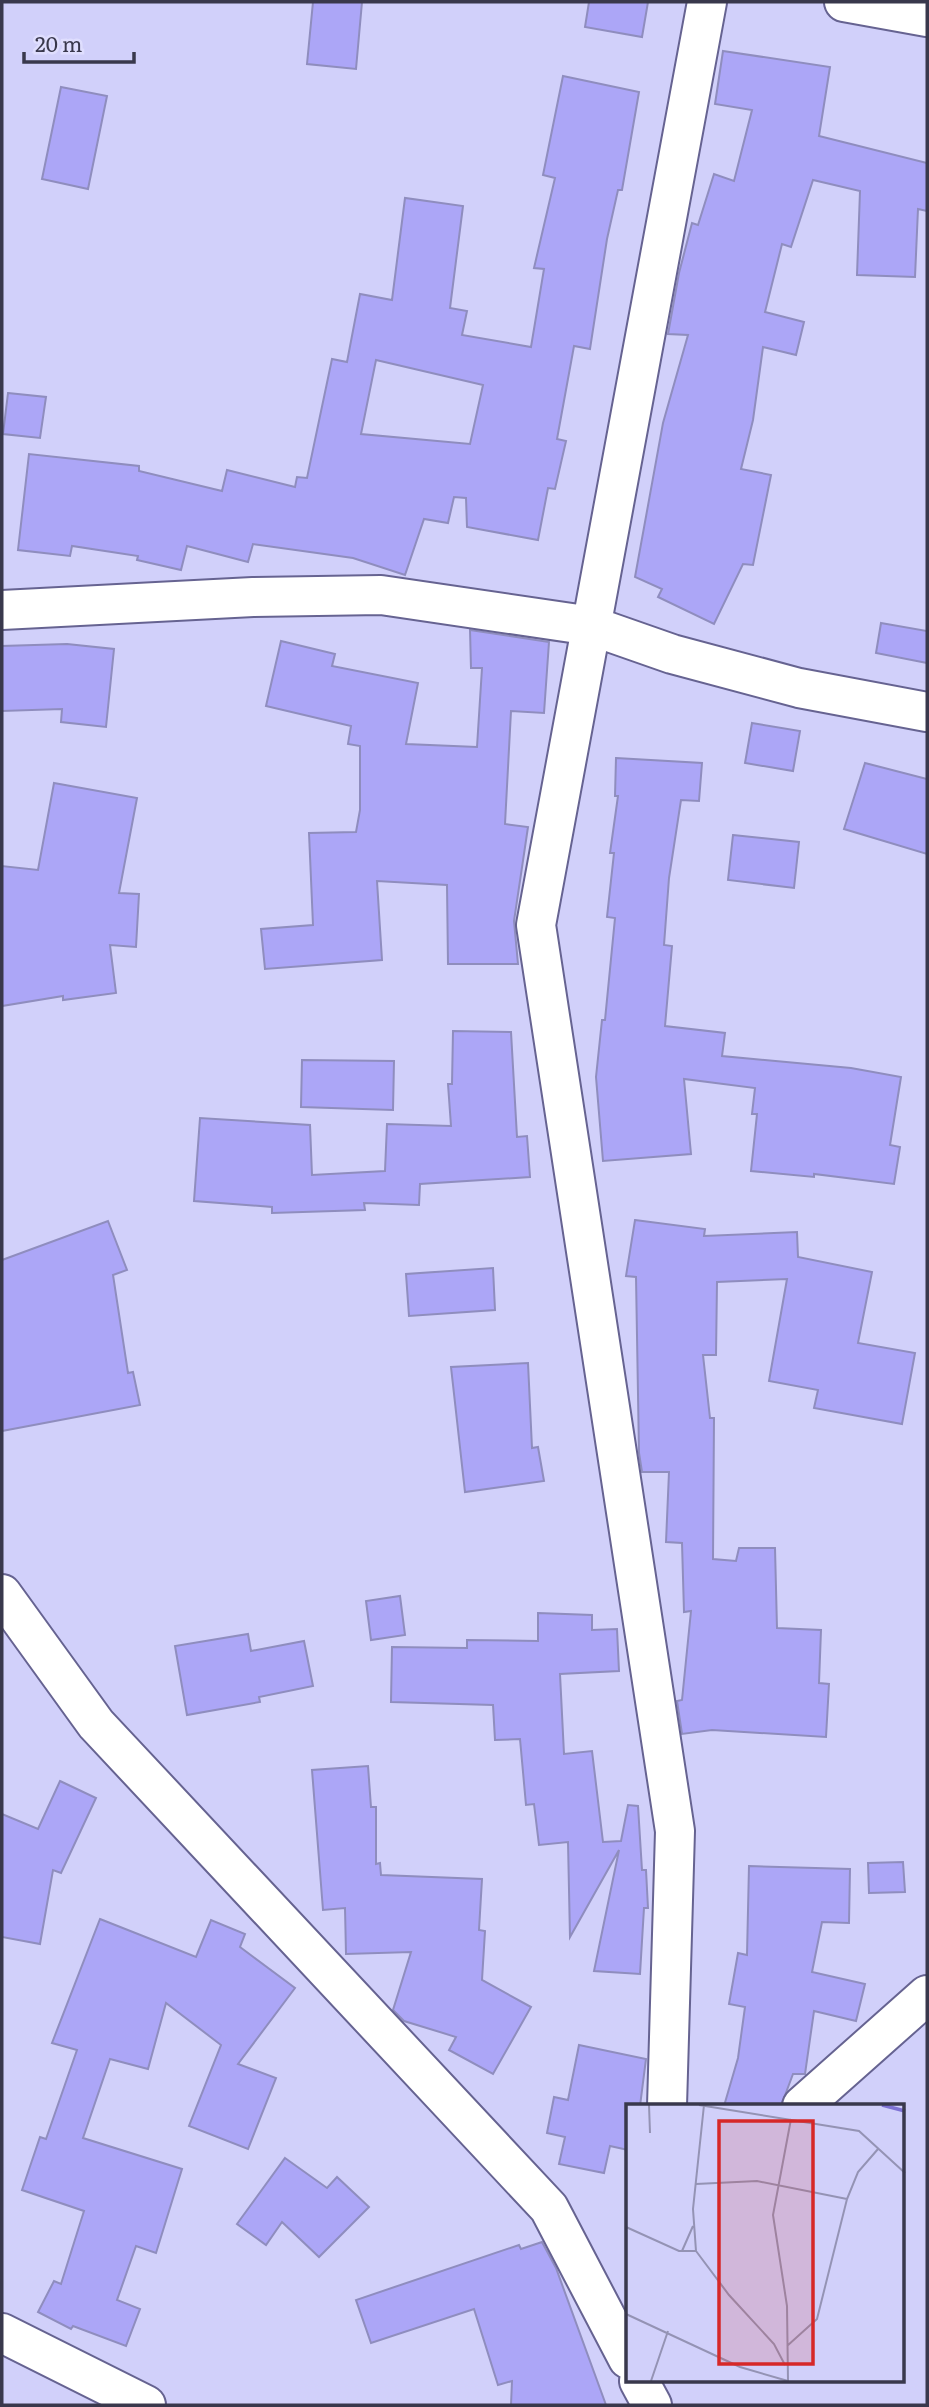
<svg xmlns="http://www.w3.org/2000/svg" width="929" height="2407" font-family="Literata,serif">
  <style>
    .building { fill: #aca6f7; stroke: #8f8dbe; stroke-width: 2; fill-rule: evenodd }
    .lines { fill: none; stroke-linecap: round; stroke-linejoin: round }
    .minor-casing { stroke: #666391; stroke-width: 42 }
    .minor { stroke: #fff; stroke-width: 38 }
    .inset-river { fill: none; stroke: #7e72d4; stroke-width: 3.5 }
    .inset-road { fill: none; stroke: #9493b4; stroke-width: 2 }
    .view { fill: #d62828; fill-opacity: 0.15; stroke: #d62828; stroke-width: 3.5 }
    .inset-edge { fill: none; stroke: #39384c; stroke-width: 3.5 }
  </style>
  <rect width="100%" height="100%" fill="#d1d0fa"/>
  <g class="building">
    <polygon points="313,2 362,2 356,69 307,64"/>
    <polygon points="589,2 648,2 642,37 585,27"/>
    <polygon points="723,51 830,67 819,136 927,163 927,211 918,209 915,277 857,275 860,191 813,180 791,247 782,244 765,312 804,322 796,355 763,347 753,420 741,469 771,475 753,565 743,564 714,624 658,597 662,589 635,577 663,423 688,335 668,334 679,273 692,223 698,225 714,174 734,181 752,110 715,104"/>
    <path d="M 563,76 L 639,92 L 622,190 L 618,190 L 607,239 L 590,349 L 574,346 L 557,439 L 566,441 L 555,489 L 548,488 L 538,540 L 467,527 L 466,498 L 454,497 L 448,523 L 424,519 L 405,575 L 353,558 L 253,544 L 248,562 L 187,546 L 181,570 L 137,560 L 138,556 L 72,546 L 70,556 L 18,550 L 29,454 L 139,466 L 139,471 L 222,491 L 227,470 L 295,487 L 297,477 L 307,478 L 332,359 L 347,362 L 360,294 L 392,300 L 405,198 L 463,206 L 450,308 L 467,311 L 462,335 L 531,347 L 544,269 L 534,268 L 555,178 L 543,175 ZM 376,360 L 483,385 L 470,444 L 361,434 Z"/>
    <polygon points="61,87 107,96 88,189 42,179"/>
    <polygon points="8,393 46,397 40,438 3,434"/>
    <polygon points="881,623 927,631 927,663 876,653"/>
    <polygon points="470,630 549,642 544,713 511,711 505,824 528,827 514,921 518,964 448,964 447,885 377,881 382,960 265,969 261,929 313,925 309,833 356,832 360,810 360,746 348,744 351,726 266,706 281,641 335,654 332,666 418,683 406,744 477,747 482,668 471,668"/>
    <polygon points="67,644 114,649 106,727 61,722 62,709 2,711 2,646"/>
    <polygon points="752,723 800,731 793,771 745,763"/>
    <polygon points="616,758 702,763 699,801 681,800 669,878 664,945 672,946 665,1026 725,1033 722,1056 851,1068 901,1077 890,1145 900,1147 894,1184 814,1174 814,1177 751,1171 757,1114 752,1114 755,1088 684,1079 691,1154 603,1161 596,1077 602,1020 605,1020 615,918 607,917 614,853 610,853 618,796 615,796"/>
    <polygon points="865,763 927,779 927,854 844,829"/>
    <polygon points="54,783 137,798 119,893 139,894 136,947 110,945 116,993 63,1000 63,996 2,1006 2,866 38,870"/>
    <polygon points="733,835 799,842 794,888 728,880"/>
    <polygon points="453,1031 511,1032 517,1137 527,1136 530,1177 420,1184 419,1205 364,1203 365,1210 272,1213 272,1207 194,1201 200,1118 310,1125 312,1175 385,1171 387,1124 451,1126 448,1084 452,1084"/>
    <polygon points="302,1060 394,1061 393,1110 301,1107"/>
    <polygon points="635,1220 705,1229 704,1236 797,1232 798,1257 872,1272 858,1343 915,1353 902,1424 814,1408 818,1390 769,1381 787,1279 717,1282 716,1355 703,1355 710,1418 714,1418 713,1559 736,1561 739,1548 775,1548 777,1628 821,1630 819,1683 829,1684 826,1737 712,1730 682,1734 677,1701 682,1700 691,1611 684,1612 682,1543 666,1542 669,1472 642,1472 639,1453 636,1277 626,1276"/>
    <polygon points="108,1221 127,1270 113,1275 128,1373 133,1372 140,1405 2,1431 2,1260"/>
    <polygon points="493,1268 495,1310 409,1316 406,1274"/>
    <polygon points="528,1363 532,1448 538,1447 544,1481 465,1492 451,1367"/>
    <polygon points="400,1596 405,1635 371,1640 366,1601"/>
    <polygon points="538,1613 592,1615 592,1630 617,1629 619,1671 560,1674 564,1754 592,1751 603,1842 621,1841 628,1805 638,1806 642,1870 646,1870 648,1908 644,1908 640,1974 594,1971 619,1850 570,1937 568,1842 539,1845 534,1804 526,1805 520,1739 495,1740 493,1705 391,1702 392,1647 467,1648 467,1640 538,1641"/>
    <polygon points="248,1634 251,1651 304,1641 313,1686 259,1697 260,1702 187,1715 175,1646"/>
    <polygon points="368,1766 371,1807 376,1807 376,1864 380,1863 381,1875 482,1879 479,1930 485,1931 482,1980 531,2007 493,2074 449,2050 456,2037 404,2021 393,2010 411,1952 346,1954 345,1908 323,1910 312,1770"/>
    <polygon points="60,1781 96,1798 61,1873 53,1870 40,1944 2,1937 2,1814 38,1829"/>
    <polygon points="903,1862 905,1892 869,1893 868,1863"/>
    <polygon points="749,1866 850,1869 849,1923 822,1922 812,1972 865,1984 856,2021 814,2011 805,2074 793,2074 781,2106 724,2106 738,2058 745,2007 729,2004 738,1953 747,1955"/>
    <polygon points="100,1919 196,1957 211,1920 245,1934 240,1947 295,1988 238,2064 276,2078 248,2149 189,2126 221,2045 166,2003 148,2069 110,2059 83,2138 182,2169 156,2253 136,2246 117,2300 140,2309 126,2346 73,2326 71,2329 38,2312 54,2281 61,2284 84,2211 22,2190 40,2137 46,2139 77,2050 52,2043"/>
    <polygon points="579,2045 646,2059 640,2106 628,2106 628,2150 610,2146 604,2173 559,2164 565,2137 547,2133 554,2097 568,2100"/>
    <polygon points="285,2158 327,2188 337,2177 369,2207 319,2257 282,2222 266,2245 237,2224"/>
    <polygon points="542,2242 556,2268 606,2405 511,2405 512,2381 498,2385 474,2309 371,2343 356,2300 519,2245 521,2249"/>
  </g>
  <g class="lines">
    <defs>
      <g id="minor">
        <polyline points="844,2 927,17"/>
        <polyline points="2,610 253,597 381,595 592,626 672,654 799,688 927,712"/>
        <polyline points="2,1594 96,1724 549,2208 628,2359"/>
        <polyline points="667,2106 675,1831 536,925 707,2"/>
        <polyline points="802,2106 927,1995"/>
        <polyline points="2,2333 146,2405"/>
        <polyline points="639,2381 652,2405"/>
      </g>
    </defs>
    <use href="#minor" class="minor-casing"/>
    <use href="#minor" class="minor"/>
  </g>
  <g transform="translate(626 2104)">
    <rect width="278" height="278" fill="#d1d0fa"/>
    <path class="inset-river" d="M 256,1 L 279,7"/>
    <path class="inset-road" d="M 23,1 L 24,29M 73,1 L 233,27 L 279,69M 78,1 L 67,105 L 70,147 L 103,191 L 148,240 L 159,261M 70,80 L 131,77 L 221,95M 0,123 L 53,147 L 70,147M 56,147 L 67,122M 0,210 L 114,263 L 162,277M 161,242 L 191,215 L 221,95 L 232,68 L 252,45M 25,277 L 42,227M 162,277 L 161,202 L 147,111 L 165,15"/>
    <path class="view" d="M 93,17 L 187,17 L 187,260 L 93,260 Z"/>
    <rect width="278" height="278" class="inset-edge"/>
  </g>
  <rect width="929" height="2407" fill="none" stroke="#39384c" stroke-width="7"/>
  <path d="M24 52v10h110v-10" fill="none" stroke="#39384c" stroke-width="3.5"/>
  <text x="35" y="52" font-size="21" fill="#39384c" stroke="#dfdefe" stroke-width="5" paint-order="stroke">20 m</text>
</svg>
